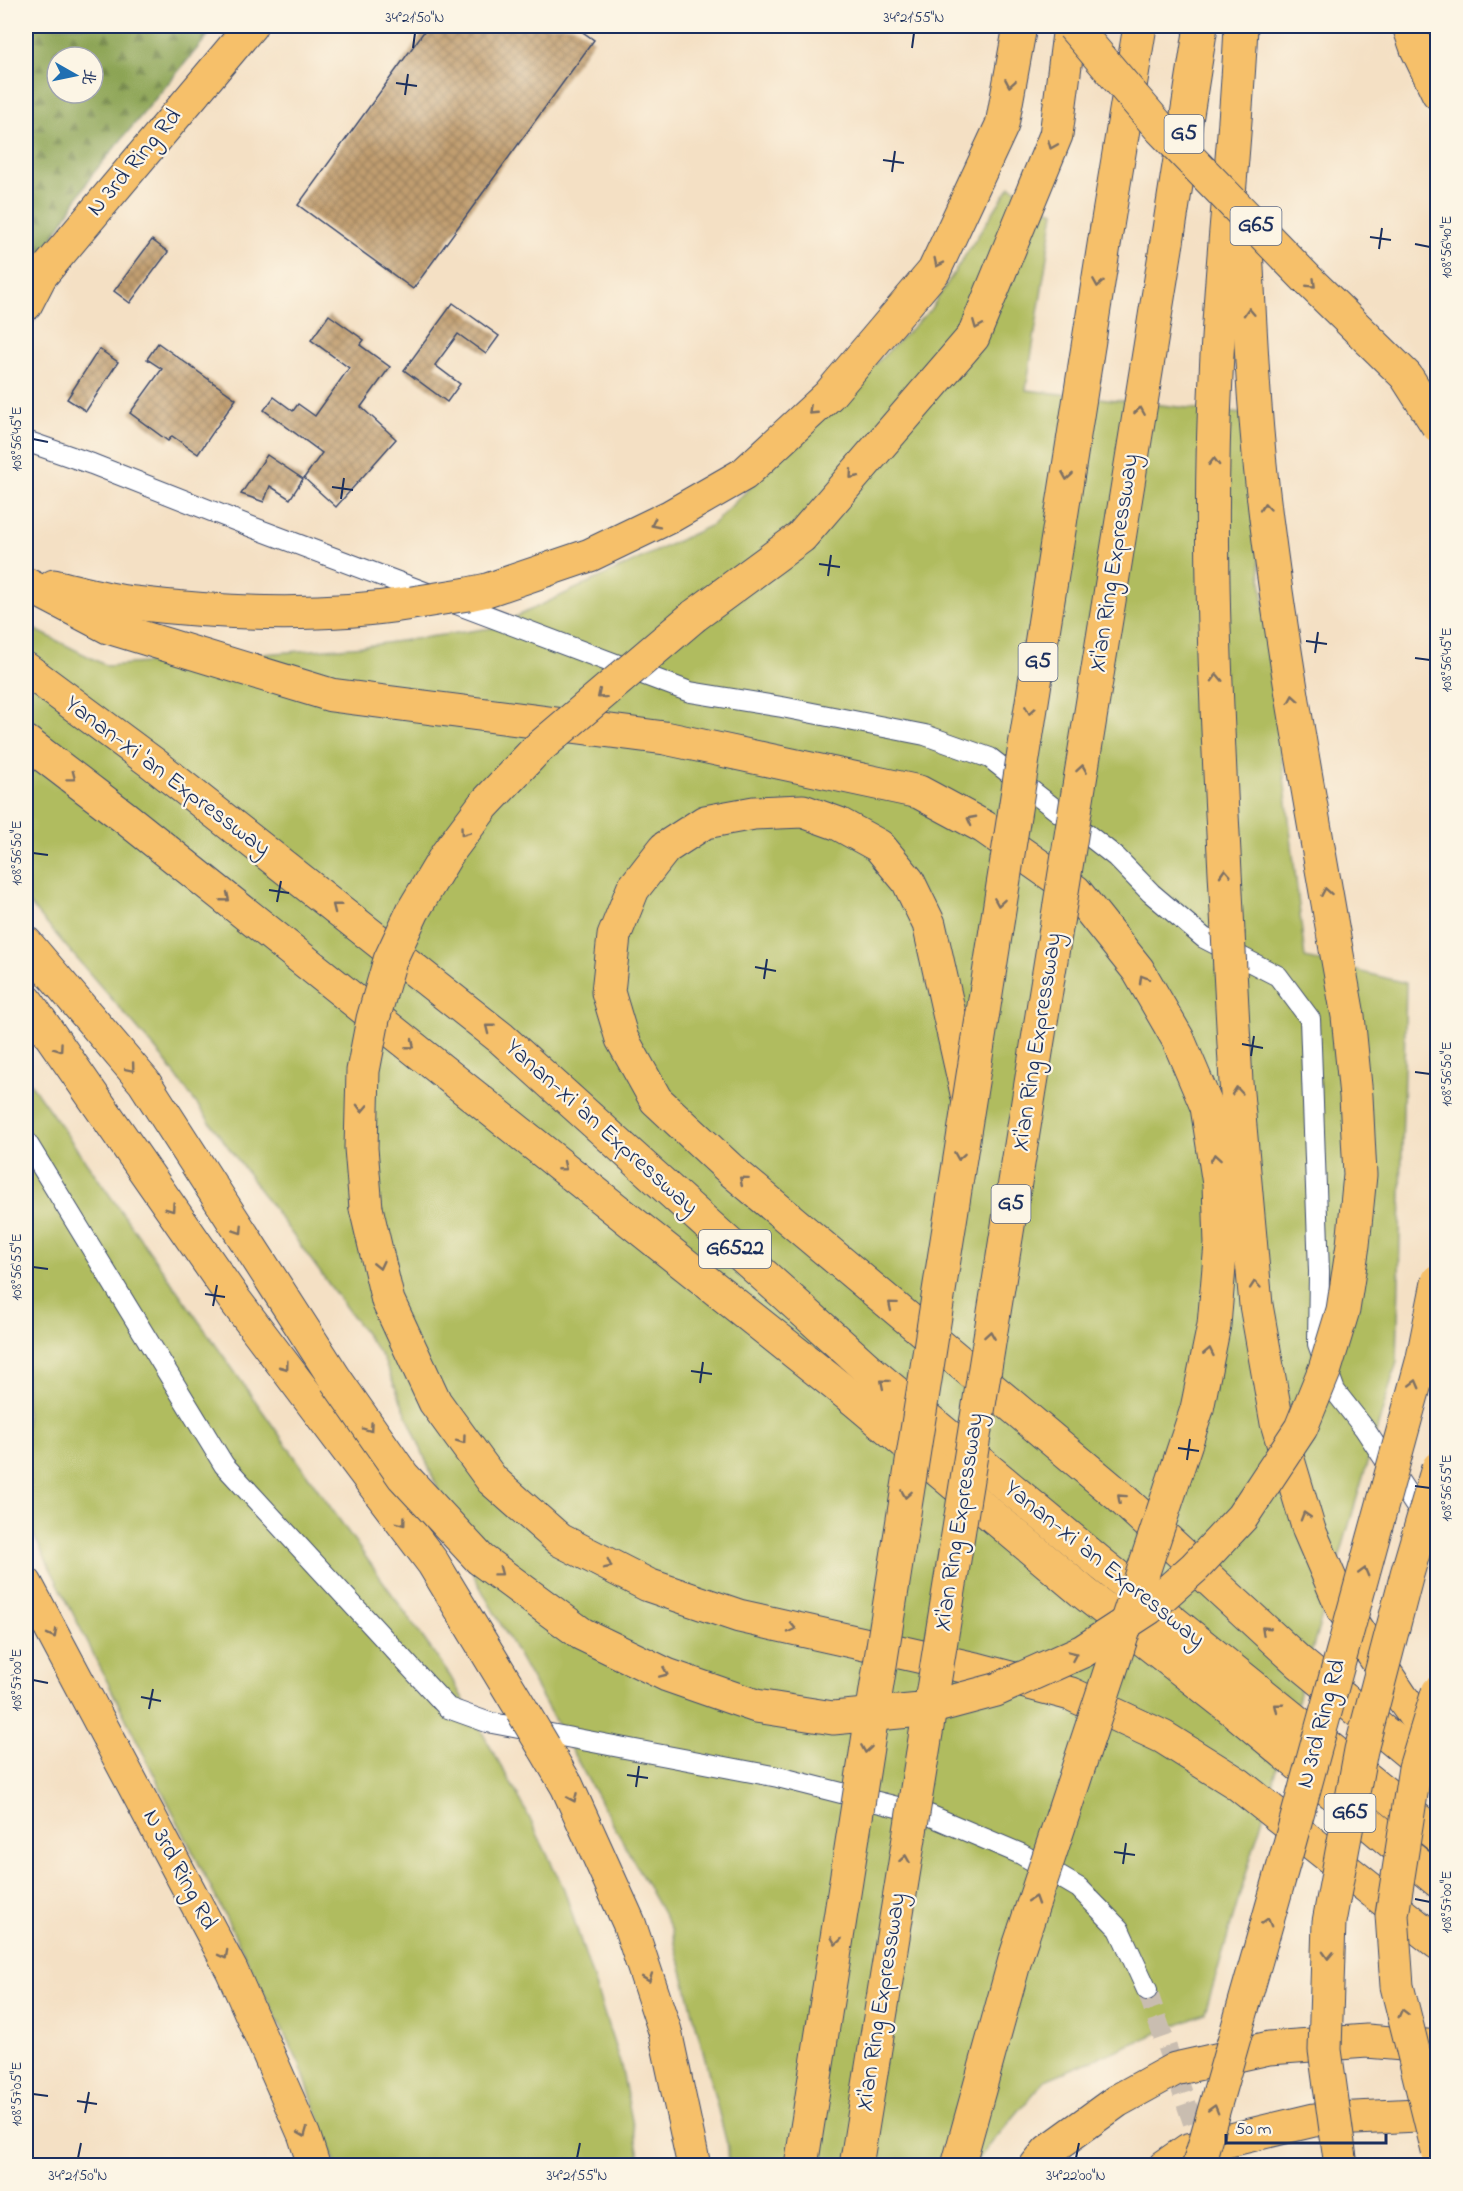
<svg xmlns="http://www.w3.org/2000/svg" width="1463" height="2191" font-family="'Indie Flower','LXGW WenKai TC',sans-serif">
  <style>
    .grass { fill: #b0bc5e; stroke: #66765e; stroke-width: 1.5 }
    .forest { fill: url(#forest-firs); stroke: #546a5a; stroke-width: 1.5; fill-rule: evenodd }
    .building { fill: url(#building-cross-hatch) }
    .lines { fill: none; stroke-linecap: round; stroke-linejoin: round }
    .minor-tunnel { stroke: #c9bdb0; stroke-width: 20; stroke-dasharray: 20 10; stroke-linecap: butt }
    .minor-casing { stroke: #3c4a6d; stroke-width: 22 }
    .trunk-casing { stroke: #3c4a6d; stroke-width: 34 }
    .motorway-casing { stroke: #3c4a6d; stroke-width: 35 }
    .minor { stroke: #fff; stroke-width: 20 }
    .trunk { stroke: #f6c06b; stroke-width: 32 }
    .motorway { stroke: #f6c06b; stroke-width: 33 }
    .trunk-bridge-casing { stroke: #3c4a6d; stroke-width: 34; stroke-linecap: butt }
    .motorway-bridge-casing { stroke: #3c4a6d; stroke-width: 35; stroke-linecap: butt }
    .trunk-bridge { stroke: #f6c06b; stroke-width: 32 }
    .motorway-bridge { stroke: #f6c06b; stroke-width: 33 }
    .oneway { stroke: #7e7064 }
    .ticks { fill: none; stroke: #1b2f5e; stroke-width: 2 }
    .labels { text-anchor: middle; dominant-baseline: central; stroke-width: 4.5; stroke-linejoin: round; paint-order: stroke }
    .shield { fill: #fcf5e5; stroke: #5e6a86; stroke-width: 1.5 }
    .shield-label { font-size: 22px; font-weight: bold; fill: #1b2f5e }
    .street-label { font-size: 24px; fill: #1b2f5e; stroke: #fcf5e5 }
    .neatline { fill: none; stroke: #1b2f5e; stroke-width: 2 }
    .ticks-label { font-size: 15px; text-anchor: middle; fill: #1b2f5e }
  </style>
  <defs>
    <pattern id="forest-firs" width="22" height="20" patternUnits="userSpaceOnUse" patternTransform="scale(1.5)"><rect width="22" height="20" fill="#8ca455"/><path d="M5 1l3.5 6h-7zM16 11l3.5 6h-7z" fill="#72864a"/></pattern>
    <pattern id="building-cross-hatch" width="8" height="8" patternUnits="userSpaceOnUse" patternTransform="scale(1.5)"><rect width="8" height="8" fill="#c19e6f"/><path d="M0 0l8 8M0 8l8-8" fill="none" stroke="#9c815e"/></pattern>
  </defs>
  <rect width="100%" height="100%" fill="#fcf5e5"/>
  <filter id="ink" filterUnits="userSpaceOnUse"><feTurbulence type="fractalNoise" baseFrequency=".0167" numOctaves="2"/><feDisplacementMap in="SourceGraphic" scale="12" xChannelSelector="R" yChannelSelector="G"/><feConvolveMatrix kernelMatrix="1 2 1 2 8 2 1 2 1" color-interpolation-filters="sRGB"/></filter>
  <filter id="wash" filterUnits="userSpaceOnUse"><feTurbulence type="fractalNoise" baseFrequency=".008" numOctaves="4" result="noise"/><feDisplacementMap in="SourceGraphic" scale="24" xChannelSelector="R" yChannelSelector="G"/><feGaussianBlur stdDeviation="1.35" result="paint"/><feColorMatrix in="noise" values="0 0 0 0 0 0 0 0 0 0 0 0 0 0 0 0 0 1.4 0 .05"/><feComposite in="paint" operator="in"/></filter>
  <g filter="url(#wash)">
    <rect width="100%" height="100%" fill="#f4e0c4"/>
    <g class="grass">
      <polygon points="1010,186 1054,212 1026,390 1242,414 1305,958 1406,983 1397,1362 1205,2013 1045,2080 973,2165 729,2165 728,2148 671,1928 475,1578 383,1358 163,1058 26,900 26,625 107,666 365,646 492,628 712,525 930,310"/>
      <polygon points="26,1077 450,1676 522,1803 564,1889 621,2066 641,2165 336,2165 300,2065 26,1520"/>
    </g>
    <path class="forest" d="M 26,26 L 216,26 L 91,176 L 26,282 ZM 57,57 L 93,57 L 93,93 L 57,93 Z"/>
    <g id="blocks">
      <g class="building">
        <polygon points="428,26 574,26 594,40 413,289 298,205"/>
        <polygon points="152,240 168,252 130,303 114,291"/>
        <polygon points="453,303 499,336 486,354 458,334 435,365 460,384 447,402 404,370"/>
        <polygon points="329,315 364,340 360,345 390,367 361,407 396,439 336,507 304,478 322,453 264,410 274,397 293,411 298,404 315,416 349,368 311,340"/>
        <polygon points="158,343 236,399 198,454 172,436 168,441 130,413 162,369 147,359"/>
        <polygon points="99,349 118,362 86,411 67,399"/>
        <polygon points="267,455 303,479 290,499 270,486 264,502 241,494"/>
      </g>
    </g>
  </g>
  <g filter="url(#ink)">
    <use href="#blocks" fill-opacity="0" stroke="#3c4a6d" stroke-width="1.5"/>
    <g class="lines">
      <polyline class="minor-tunnel" points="1147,1990 1202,2149"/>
      <defs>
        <g id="minor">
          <polyline points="26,441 92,464 252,527 690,692 782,707 925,735 990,758 1116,857 1151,893 1204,938 1278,976 1310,1019 1319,1272 1318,1344 1335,1391 1364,1428 1438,1540"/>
          <polyline points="26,1141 224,1465 448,1708 487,1722 778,1777 929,1815 1021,1854 1079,1888 1119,1929 1147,1990"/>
        </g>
        <g id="trunk">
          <polyline points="26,305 41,276 251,26"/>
          <polyline points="26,1583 232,1971 304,2135 314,2166"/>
        </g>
        <g id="motorway">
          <polyline points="1409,26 1417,49 1438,93"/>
          <polyline points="1107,226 1140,26"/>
          <path d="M 1245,226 C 1250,328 1254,431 1268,533 C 1286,672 1312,811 1336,949"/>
          <polyline points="1167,242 1201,26"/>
          <polyline points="26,584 108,627 331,695 665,738 919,792 984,827 1075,891 1138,970 1178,1039 1207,1107 1219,1184 1221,1244 1214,1325 1197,1409"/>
          <path d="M 54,586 C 80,592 107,600 134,603 C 226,614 321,618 412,603"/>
          <polyline points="468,594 487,590 590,555 671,516 744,474 829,395 934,271 1002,125 1020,26"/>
          <polyline points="694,616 801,537 973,337 1056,135 1070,26"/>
          <polyline points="26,669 154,764 501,1038 871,1372 1099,1562 1438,1836"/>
          <polyline points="26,742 123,816 856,1401 1083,1592 1237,1713 1438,1881"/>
          <path d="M 1228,932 C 1219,747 1206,561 1216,376 C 1221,259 1236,142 1241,26"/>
          <polyline points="26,943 144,1082 336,1380"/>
          <polyline points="1230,970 1236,1082 1256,1305 1277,1423 1309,1530 1343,1609 1402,1698 1438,1748"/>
          <polyline points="26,1000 234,1299 433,1563 522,1710"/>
          <polyline points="968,1098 929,924 908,881 879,846 839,824 803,811 754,813 705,822 665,848 633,889 614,936 608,992 622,1039 656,1100 731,1170 1117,1494 1299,1662 1438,1777"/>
          <polyline points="366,1208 388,1301 435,1402 492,1480 560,1540 648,1585 739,1616 976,1669 1071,1694 1163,1737 1238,1784 1438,1943"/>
          <polyline points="544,1747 567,1786 629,1923 665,2031 694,2166"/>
          <polyline points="958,2166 1016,1956"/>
          <polyline points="1036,2166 1048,2151 1117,2101 1175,2069 1269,2048 1367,2041 1438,2047"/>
          <polyline points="1165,2166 1188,2150 1314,2120 1438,2114"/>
        </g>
      </defs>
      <use href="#minor" class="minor-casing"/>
      <use href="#trunk" class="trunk-casing"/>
      <use href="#motorway" class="motorway-casing"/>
      <use href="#minor" class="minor"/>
      <use href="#trunk" class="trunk"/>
      <use href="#motorway" class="motorway"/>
      <defs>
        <polyline id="trunk-bridge" points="1198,2166 1290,1842 1422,1360 1438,1280"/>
        <g id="motorway-bridge">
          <polyline points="1073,26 1160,128 1307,279 1406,376 1438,426"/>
          <polyline points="412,603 468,594"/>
          <polyline points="1228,932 1230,970"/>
          <polyline points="366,1208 361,1148 363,1071 373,1019 390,960 413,911 447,854 483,806 535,751 694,616"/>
          <polyline points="336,1380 403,1476 480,1559 582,1634 667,1675 756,1706 833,1718 921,1710 996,1690 1083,1651 1149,1608 1195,1567 1242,1517 1301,1428 1325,1369 1343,1310 1353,1245 1360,1175 1356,1096 1348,1016 1336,949"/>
          <polyline points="1438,1692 1415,1768 1392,1915 1397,1986 1438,2151"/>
          <polyline points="522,1710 544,1747"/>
          <polyline points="1016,1956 1197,1409"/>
          <polyline points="801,2166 1107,226"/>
          <polyline points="856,2166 1167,242"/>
          <polyline points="1341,2166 1325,2050 1329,1922 1361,1750 1407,1574 1438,1468"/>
        </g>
      </defs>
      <use href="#trunk-bridge" class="trunk-bridge-casing"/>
      <use href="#motorway-bridge" class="motorway-bridge-casing"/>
      <use href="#trunk-bridge" class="trunk-bridge"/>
      <use href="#motorway-bridge" class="motorway-bridge"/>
    </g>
    <defs><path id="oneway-chevron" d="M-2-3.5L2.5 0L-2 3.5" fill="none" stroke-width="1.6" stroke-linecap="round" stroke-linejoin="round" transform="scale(1.5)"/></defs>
    <g class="oneway">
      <use href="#oneway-chevron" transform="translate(1010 83) rotate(100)"/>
      <use href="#oneway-chevron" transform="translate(1052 145) rotate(112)"/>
      <use href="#oneway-chevron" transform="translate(938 263) rotate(116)"/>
      <use href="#oneway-chevron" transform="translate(1098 283) rotate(99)"/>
      <use href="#oneway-chevron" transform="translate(1312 284) rotate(44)"/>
      <use href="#oneway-chevron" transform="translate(1249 312) rotate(-93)"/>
      <use href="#oneway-chevron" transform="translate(977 325) rotate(112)"/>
      <use href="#oneway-chevron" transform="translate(812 411) rotate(137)"/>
      <use href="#oneway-chevron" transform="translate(1140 411) rotate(-81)"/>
      <use href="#oneway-chevron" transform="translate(1214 462) rotate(-89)"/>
      <use href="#oneway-chevron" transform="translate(853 475) rotate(131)"/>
      <use href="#oneway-chevron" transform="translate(1067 476) rotate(99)"/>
      <use href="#oneway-chevron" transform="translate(1265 507) rotate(-95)"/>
      <use href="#oneway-chevron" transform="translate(655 524) rotate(154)"/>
      <use href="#oneway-chevron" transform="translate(1217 678) rotate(-92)"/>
      <use href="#oneway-chevron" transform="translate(601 695) rotate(140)"/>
      <use href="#oneway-chevron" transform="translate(1293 699) rotate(-99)"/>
      <use href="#oneway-chevron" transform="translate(1030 710) rotate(99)"/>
      <use href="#oneway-chevron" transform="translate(1082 769) rotate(-81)"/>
      <use href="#oneway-chevron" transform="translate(72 777) rotate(37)"/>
      <use href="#oneway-chevron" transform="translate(971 820) rotate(-152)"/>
      <use href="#oneway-chevron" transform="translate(464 832) rotate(126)"/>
      <use href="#oneway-chevron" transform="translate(1225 873) rotate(-93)"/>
      <use href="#oneway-chevron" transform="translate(1326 892) rotate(-100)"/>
      <use href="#oneway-chevron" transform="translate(226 898) rotate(39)"/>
      <use href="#oneway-chevron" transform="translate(999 902) rotate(99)"/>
      <use href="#oneway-chevron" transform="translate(336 907) rotate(-142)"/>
      <use href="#oneway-chevron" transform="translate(1143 979) rotate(-120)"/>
      <use href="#oneway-chevron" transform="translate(489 1028) rotate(-142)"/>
      <use href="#oneway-chevron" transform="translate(411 1045) rotate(39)"/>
      <use href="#oneway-chevron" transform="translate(59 1048) rotate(55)"/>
      <use href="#oneway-chevron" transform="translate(131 1068) rotate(50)"/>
      <use href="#oneway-chevron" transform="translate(1237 1091) rotate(-95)"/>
      <use href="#oneway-chevron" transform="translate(362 1108) rotate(92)"/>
      <use href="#oneway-chevron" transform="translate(959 1156) rotate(99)"/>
      <use href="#oneway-chevron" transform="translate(1215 1158) rotate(-99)"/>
      <use href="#oneway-chevron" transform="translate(563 1167) rotate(39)"/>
      <use href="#oneway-chevron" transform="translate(743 1180) rotate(-140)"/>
      <use href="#oneway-chevron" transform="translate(171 1208) rotate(55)"/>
      <use href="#oneway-chevron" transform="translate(239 1230) rotate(57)"/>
      <use href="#oneway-chevron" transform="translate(379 1265) rotate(77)"/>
      <use href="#oneway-chevron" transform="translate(1255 1285) rotate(-95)"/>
      <use href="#oneway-chevron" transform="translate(892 1305) rotate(-140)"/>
      <use href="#oneway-chevron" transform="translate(990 1335) rotate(-81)"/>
      <use href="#oneway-chevron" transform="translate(1209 1352) rotate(-78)"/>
      <use href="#oneway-chevron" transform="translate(285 1366) rotate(53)"/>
      <use href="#oneway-chevron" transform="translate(884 1383) rotate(-140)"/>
      <use href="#oneway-chevron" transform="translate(1415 1384) rotate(-75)"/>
      <use href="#oneway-chevron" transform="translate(369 1428) rotate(55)"/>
      <use href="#oneway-chevron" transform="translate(462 1440) rotate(54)"/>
      <use href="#oneway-chevron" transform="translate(906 1494) rotate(99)"/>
      <use href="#oneway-chevron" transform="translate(1121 1498) rotate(-138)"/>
      <use href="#oneway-chevron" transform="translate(1305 1516) rotate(-107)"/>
      <use href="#oneway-chevron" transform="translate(402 1522) rotate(53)"/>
      <use href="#oneway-chevron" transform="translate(608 1565) rotate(27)"/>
      <use href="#oneway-chevron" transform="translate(499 1572) rotate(37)"/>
      <use href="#oneway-chevron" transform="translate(1364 1572) rotate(-75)"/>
      <use href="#oneway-chevron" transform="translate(792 1628) rotate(13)"/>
      <use href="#oneway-chevron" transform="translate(1265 1630) rotate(-137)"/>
      <use href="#oneway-chevron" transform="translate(53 1634) rotate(62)"/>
      <use href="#oneway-chevron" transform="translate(1073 1655) rotate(-24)"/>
      <use href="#oneway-chevron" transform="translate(664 1673) rotate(23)"/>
      <use href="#oneway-chevron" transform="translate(1278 1707) rotate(-141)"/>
      <use href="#oneway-chevron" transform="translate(866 1749) rotate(99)"/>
      <use href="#oneway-chevron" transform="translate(573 1798) rotate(66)"/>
      <use href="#oneway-chevron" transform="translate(905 1859) rotate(-81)"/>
      <use href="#oneway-chevron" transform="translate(1034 1900) rotate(-72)"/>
      <use href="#oneway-chevron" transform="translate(1267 1922) rotate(-74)"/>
      <use href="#oneway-chevron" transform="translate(836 1941) rotate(99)"/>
      <use href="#oneway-chevron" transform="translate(224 1955) rotate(62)"/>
      <use href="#oneway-chevron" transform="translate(1328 1955) rotate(92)"/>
      <use href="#oneway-chevron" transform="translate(648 1978) rotate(71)"/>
      <use href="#oneway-chevron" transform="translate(1403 2013) rotate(-104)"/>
      <use href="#oneway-chevron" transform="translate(1214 2109) rotate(-74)"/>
      <use href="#oneway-chevron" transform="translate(303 2133) rotate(68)"/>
    </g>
  </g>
  <path class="ticks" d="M 413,48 L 415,33M 912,48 L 914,33M 396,83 L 417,86M 405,95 L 408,74M 883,160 L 904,163M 892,172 L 895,151M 1370,237 L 1391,240M 1415,244 L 1430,247M 1379,249 L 1382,228M 33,439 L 48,442M 332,487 L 353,490M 341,499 L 344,478M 819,564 L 840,567M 828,576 L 831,555M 1306,641 L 1327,644M 1315,653 L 1318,632M 1415,658 L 1430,660M 33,853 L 48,855M 269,890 L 289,893M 277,902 L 281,881M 755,967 L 776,971M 764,979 L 767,959M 1242,1044 L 1263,1048M 1251,1056 L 1254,1036M 1415,1072 L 1430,1074M 33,1267 L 48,1269M 205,1294 L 225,1297M 213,1306 L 217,1285M 691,1371 L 712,1374M 700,1383 L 703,1362M 1178,1448 L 1199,1451M 1187,1460 L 1190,1439M 1415,1486 L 1430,1488M 33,1680 L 48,1683M 141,1697 L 161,1701M 149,1709 L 153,1689M 627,1775 L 648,1778M 636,1787 L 639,1766M 1114,1852 L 1135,1855M 1123,1864 L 1126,1843M 1415,1899 L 1430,1902M 33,2094 L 48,2096M 77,2101 L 97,2104M 85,2113 L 89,2092M 78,2158 L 81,2143M 577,2158 L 580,2143M 1076,2158 L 1079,2143"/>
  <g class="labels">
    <g class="shield">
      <rect x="1164.5" y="115" width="39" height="38" rx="4.5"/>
      <rect x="1230.5" y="207" width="51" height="38" rx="4.5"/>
      <rect x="1018.5" y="643" width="39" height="38" rx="4.5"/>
      <rect x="991.5" y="1185" width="39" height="38" rx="4.5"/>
      <rect x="699" y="1230" width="72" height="38" rx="4.5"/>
      <rect x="1324.5" y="1794" width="51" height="38" rx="4.5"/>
    </g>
    <g class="shield-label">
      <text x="1184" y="134">G5</text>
      <text x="1256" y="226">G65</text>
      <text x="1038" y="662">G5</text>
      <text x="1011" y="1204">G5</text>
      <text x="735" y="1249">G6522</text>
      <text x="1350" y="1813">G65</text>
    </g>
    <g class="street-label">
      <text transform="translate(135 163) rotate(-50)">N 3rd Ring Rd</text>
      <text transform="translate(1115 563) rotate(-81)">Xi'an Ring Expressway</text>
      <text transform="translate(167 777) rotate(37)">Yanan-Xi 'an Expressway</text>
      <text transform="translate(1038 1042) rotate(-81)">Xi'an Ring Expressway</text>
      <text transform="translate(601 1128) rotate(42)">Yanan-Xi 'an Expressway</text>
      <text transform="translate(960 1522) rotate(-81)">Xi'an Ring Expressway</text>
      <text transform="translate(1104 1565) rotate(39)">Yanan-Xi 'an Expressway</text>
      <text transform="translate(1322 1724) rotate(-75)">N 3rd Ring Rd</text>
      <text transform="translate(179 1870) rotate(62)">N 3rd Ring Rd</text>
      <text transform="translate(882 2002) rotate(-81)">Xi'an Ring Expressway</text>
    </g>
  </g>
  <rect width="1463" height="2191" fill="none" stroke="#fcf5e5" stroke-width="66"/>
  <g transform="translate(75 75) rotate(99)"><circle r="28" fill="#fcf5e5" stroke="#a2a6af" stroke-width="1.5"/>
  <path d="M0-4.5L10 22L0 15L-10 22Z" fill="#1f6fb2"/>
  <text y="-9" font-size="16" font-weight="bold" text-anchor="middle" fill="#1b2f5e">北</text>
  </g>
  <path d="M1226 2134v9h160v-9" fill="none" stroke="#1b2f5e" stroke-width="3"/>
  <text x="1235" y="2134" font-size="18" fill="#1b2f5e" stroke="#fcf5e5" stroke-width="4.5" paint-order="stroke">50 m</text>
  <rect x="33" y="33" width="1397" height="2125" class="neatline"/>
  <g class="ticks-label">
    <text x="415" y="22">34°21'50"N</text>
    <text x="914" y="22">34°21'55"N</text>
    <text transform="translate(1446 247) rotate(-90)" y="5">108°56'40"E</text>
    <text transform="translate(16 439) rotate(-90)" y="5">108°56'45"E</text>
    <text transform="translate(1446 660) rotate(-90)" y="5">108°56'45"E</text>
    <text transform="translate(16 853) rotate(-90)" y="5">108°56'50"E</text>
    <text transform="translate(1446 1074) rotate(-90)" y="5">108°56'50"E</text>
    <text transform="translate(16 1267) rotate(-90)" y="5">108°56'55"E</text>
    <text transform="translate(1446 1488) rotate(-90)" y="5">108°56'55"E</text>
    <text transform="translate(16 1680) rotate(-90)" y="5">108°57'00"E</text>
    <text transform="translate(1446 1902) rotate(-90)" y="5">108°57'00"E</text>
    <text transform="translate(16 2094) rotate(-90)" y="5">108°57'05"E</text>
    <text x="78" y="2180">34°21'50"N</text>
    <text x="577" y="2180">34°21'55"N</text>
    <text x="1076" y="2180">34°22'00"N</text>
  </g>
</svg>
